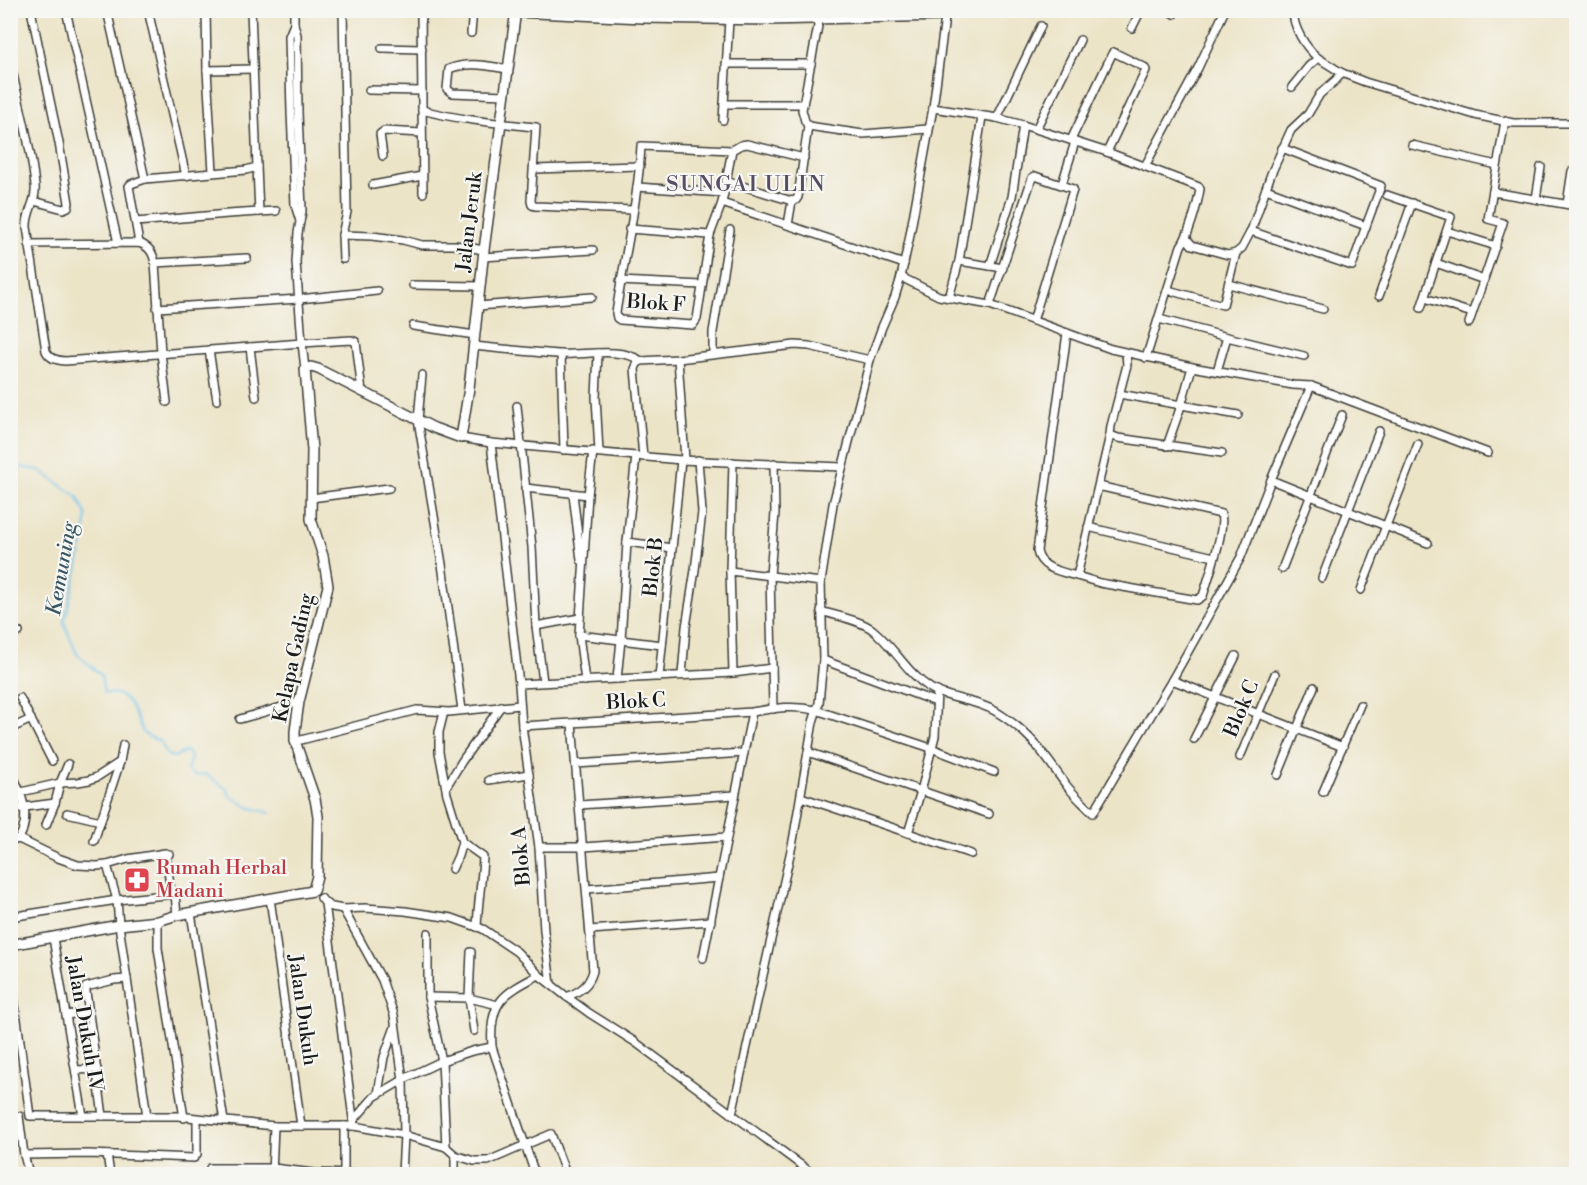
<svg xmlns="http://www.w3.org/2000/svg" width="1587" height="1185" font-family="'Libre Bodoni',serif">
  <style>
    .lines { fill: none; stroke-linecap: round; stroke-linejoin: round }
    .stream { stroke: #6fc1eb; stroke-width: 2 }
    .street-casing { stroke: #3b3a36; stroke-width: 10 }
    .secondary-casing { stroke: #3b3a36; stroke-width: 12 }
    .street { stroke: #fff; stroke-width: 7 }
    .secondary { stroke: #fff; stroke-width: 9 }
    .labels { text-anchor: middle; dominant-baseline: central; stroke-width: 4.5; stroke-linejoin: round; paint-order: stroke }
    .street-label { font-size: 20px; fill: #1c1c1c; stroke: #f6f6f2 }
    .health-label { font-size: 20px; fill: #be3a42; stroke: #f6f6f2; text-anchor: start }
    .water-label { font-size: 21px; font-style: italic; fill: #395664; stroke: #f6f6f2 }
    .quarter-label { font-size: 22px; letter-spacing: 1.5px; fill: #574d64; stroke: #f6f6f2 }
  </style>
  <rect width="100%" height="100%" fill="#f6f6f2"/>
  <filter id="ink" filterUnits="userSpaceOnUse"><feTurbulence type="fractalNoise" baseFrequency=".0167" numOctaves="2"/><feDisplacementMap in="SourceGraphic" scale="12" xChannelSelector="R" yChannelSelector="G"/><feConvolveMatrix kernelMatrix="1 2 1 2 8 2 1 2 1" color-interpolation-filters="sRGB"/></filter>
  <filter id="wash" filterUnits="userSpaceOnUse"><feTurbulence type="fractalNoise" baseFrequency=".008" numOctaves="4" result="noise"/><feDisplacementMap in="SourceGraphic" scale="24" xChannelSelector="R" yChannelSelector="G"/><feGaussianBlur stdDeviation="1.35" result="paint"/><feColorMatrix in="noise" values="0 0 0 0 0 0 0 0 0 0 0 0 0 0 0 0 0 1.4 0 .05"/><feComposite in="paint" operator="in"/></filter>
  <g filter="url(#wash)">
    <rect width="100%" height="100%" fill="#ece4c7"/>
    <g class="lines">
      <polyline class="stream" points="10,464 14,466 39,470 77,496 87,516 80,557 64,623 77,654 101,675 104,693 118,694 129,702 144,734 161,742 167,755 174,757 186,751 191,758 187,770 195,776 205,774 227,789 230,796 248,807 270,813"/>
    </g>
  </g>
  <g filter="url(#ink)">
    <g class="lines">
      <defs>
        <g id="street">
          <polyline points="31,10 59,143 69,203 68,207 63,209 34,201"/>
          <polyline points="66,10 118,243"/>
          <polyline points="107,10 145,179"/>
          <polyline points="148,10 186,176"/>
          <polyline points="206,10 207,70 213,172"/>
          <polyline points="294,10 294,24 297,35 298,112 302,211 298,233 296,262 302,343 351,340 356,342 362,392"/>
          <polyline points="421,10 423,193"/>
          <polyline points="1168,10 1174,14"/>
          <polyline points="515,13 642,19 768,21 945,17"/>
          <polyline points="768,21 772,10"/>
          <polyline points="294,24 289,36 291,112 295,205 300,221"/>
          <polyline points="1132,28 1141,10"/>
          <polyline points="471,33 473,10"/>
          <polyline points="382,48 422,49"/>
          <polyline points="1318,58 1342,73 1365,82 1475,115 1513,123 1576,123"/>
          <path d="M 10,60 C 18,102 31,143 35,186 C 37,201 26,212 27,227 L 46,351 C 50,359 56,360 65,361 L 302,343 L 305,369"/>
          <polyline points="726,64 811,64"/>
          <polyline points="207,70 253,69"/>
          <path d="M 1292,87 L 1309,66 L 1318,58 C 1305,47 1293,28 1293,10"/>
          <polyline points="369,90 422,91"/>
          <path d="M 505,95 L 452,93 L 447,89 L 449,69 C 468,61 488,66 508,69"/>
          <polyline points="724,104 803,104"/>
          <path d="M 933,108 L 997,118 L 1023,125 L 1107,152 L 1199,187 L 1200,189 C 1198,203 1189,235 1181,246 L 1146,358"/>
          <path d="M 422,110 C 459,120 497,123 536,127 L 531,201 L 532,205 L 535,206 L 633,210"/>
          <polyline points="997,118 1041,26"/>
          <polyline points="723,120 729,20"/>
          <polyline points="808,126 863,134 928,129"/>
          <polyline points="1036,129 1080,40"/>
          <polyline points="1071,140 1113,52 1144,67 1146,70 1107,152"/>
          <polyline points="1412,145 1497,165"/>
          <path d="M 732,150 L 722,203 L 710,235 L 697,319 L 693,325 L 620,320 L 617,318 L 616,313 C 624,258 638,202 641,146 L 732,150 L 741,145 L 747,144 L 804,158"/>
          <polyline points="383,156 380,134 384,131 422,133"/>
          <polyline points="1145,166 1198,68 1225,10"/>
          <polyline points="257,167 259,212"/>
          <polyline points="534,169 640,166"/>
          <polyline points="726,181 792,201"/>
          <polyline points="1062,184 1075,142"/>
          <polyline points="373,185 422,176"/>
          <polyline points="637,187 724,193"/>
          <polyline points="1266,189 1366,226 1381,186 1282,148"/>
          <polyline points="1493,192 1576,206"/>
          <polyline points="1387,195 1451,217 1421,308"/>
          <polyline points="1536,199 1541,167"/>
          <polyline points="722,203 904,264"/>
          <polyline points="1567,204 1572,171"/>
          <polyline points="136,222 228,214 276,211"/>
          <polyline points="788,225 792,201 796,200 798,197 808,126 805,121 802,110 821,10"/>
          <polyline points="629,229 710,235"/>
          <polyline points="1251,231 1352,266 1366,226"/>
          <polyline points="1447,231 1496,246"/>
          <polyline points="342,235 372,236 403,240 422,245 455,245 484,250"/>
          <polyline points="1187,239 1192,245 1228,255 1236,253 1242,248 1251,231 1271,174 1291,130 1308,114 1320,94 1336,80 1342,73"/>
          <polyline points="139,243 129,186 131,184 145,179 246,170 257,167 251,10"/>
          <path d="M 29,244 L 139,243 C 150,247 153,253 155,263 L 161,353 L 167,402"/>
          <polyline points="483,257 593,250"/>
          <polyline points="343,259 342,235 347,212 343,10"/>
          <polyline points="959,261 1003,268"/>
          <polyline points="155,263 247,258"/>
          <polyline points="1436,263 1484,280"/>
          <polyline points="990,266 1012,197 1023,125"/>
          <polyline points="901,277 939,296 990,305 1111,349 1192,367 1293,385 1311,386"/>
          <polyline points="620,281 702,285"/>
          <polyline points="1229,284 1323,309"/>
          <polyline points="413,285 480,286"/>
          <polyline points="1168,290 1223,305 1236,253"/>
          <polyline points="1379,296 1412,203"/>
          <polyline points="949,298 959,261 982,117"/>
          <polyline points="1425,298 1472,313"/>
          <polyline points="990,305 1032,178 1035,176 1073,189 1073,190 1033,321"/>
          <polyline points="478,306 592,297"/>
          <polyline points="157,308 299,299 377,291"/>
          <polyline points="1159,319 1227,337 1217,371"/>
          <polyline points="1469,323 1503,223 1488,219 1505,121"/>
          <polyline points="413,326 475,335"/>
          <path d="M 1067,333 L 1037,551 C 1040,569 1062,572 1077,576"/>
          <polyline points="1227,337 1304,356"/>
          <path d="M 473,346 C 502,349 530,352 558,354 C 582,356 621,346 641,361"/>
          <polyline points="250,347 256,397"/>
          <polyline points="209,350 217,400"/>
          <polyline points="598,353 596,397 599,452"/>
          <polyline points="561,354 564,450"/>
          <polyline points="713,354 713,332 730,230"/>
          <polyline points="678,359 685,460"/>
          <polyline points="422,375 418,420 442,564 462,710"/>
          <polyline points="1119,394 1238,415"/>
          <polyline points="517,406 532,547 536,626 543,682"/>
          <polyline points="1110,435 1118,438 1222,453"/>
          <polyline points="461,438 491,443 681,460 842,467"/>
          <polyline points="491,443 519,684 522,726 539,847 544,931 551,984"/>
          <polyline points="1167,446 1181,406 1192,367"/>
          <polyline points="643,457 635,369 637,364 641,361 678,359 795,345 809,346 870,360"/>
          <polyline points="733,462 730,571 733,673"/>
          <polyline points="1271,480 1428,543"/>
          <path d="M 1098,486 L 1221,514 C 1226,529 1208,579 1203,596 L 1197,600 L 1100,583 L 1077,576 L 1110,435 L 1111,426 L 1127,365 L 1126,353"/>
          <polyline points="525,488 588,495"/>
          <polyline points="573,494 581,560"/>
          <polyline points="311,498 389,488"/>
          <polyline points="1088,527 1214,557"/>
          <polyline points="627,542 672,548"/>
          <polyline points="1282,569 1342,415"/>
          <polyline points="730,571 821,582"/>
          <polyline points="1322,578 1379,431"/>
          <polyline points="1361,590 1418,444"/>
          <path d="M 821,611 C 836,616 861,620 873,630 C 894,647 907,673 930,688 C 949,700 975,699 995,711 C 1010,720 1026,733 1037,746 C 1048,759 1057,773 1067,786 C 1075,796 1084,804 1093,813 L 1172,680 L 1241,557 L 1271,480 L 1311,386 L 1488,453"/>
          <polyline points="536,626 580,618"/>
          <polyline points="10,634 19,632"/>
          <polyline points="579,635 662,645"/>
          <polyline points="823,660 936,702"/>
          <polyline points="682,675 686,627 695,570 702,512 698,460"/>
          <polyline points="659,677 681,460"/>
          <polyline points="617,679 621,640 627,542 636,456"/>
          <polyline points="1172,680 1343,747"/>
          <polyline points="585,681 579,635 588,495 593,451"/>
          <polyline points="519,684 733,673 772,668"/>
          <polyline points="20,698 52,761"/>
          <polyline points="773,709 770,575 775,513 774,463"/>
          <path d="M 444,712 L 439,732 L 439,752 L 447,794 L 462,842 L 483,857 C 482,880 478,903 477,927"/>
          <polyline points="240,719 299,702"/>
          <path d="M 522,726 L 752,712 C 776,708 793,705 816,710 L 931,748 L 994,772"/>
          <polyline points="10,729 31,719"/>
          <polyline points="1194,739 1236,656"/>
          <polyline points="301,740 417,710 449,712 520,705"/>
          <polyline points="808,752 989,814"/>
          <polyline points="1240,757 1275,674"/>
          <polyline points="576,764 744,753"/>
          <path d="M 10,769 C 21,792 32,815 19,839 L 10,841"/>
          <polyline points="1278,775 1314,687"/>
          <polyline points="489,780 529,774"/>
          <polyline points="446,787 462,761 501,706"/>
          <polyline points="21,792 60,783 78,782 89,780 97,777 120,762 123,745"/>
          <polyline points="1323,792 1360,705"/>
          <polyline points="801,797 971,854"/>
          <polyline points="579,805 735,795"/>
          <polyline points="10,811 25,807 55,803 60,783 68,764"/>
          <polyline points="67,813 101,821"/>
          <polyline points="46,825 55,803"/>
          <polyline points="908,833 921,791 935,736 937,691"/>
          <polyline points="19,839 58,858 78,865 97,866 107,865 128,859 165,853 169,854 166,857 171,891 175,894 177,915"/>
          <polyline points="94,841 120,762"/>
          <polyline points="539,847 583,847 727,837"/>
          <polyline points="107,865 117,900 119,925 147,1116"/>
          <polyline points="452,869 458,856 462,842"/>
          <polyline points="587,889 719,878"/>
          <polyline points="270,898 301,1126"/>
          <polyline points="321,898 325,903 332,907 343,909 365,908 405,911 452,918 483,929 517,952 539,975 567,997 589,1013 635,1042 813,1174"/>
          <polyline points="325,903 354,1126"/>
          <polyline points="343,909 382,980 394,1015 403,1080 404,1135 402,1174"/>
          <polyline points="191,913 224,1121"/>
          <polyline points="10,917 117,900 175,894"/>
          <polyline points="158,921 158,948 184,1118"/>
          <polyline points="590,930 711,921"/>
          <polyline points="428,933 428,997 442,1061 446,1147"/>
          <polyline points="53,938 83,1116"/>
          <polyline points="471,952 469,998 474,1031"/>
          <polyline points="703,958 752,712"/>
          <polyline points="10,968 30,1116 178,1116 274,1126 354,1126 404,1135 446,1147 455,1155 474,1161 488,1161 551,1134 566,1174"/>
          <polyline points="428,997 469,998 498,1005"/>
          <path d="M 567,997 C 580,991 589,986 593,971 L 572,723"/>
          <polyline points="66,1015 89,1012"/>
          <polyline points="76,1070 97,1069"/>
          <polyline points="378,1094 384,1057 395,1027"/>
          <polyline points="732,1114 793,841 813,722 819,703 823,660 821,582 833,504 870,360 882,327 895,297 901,277 909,240 933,108 946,10"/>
          <polyline points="19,1116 24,1155 29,1174"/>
          <polyline points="103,1116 86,992 86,987 114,980 127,979"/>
          <polyline points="353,1121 374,1097 408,1077 442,1061 472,1051 492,1047"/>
          <polyline points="24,1155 88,1154 194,1158 197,1154 197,1119"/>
          <polyline points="107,1155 110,1174"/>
          <polyline points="210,1168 273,1168 314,1173 360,1174 380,1173"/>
          <polyline points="272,1174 274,1126"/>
          <polyline points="344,1174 344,1126"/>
          <polyline points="455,1174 455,1155"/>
          <path d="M 535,1174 L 492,1047 C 489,1002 502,994 539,975"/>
        </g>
        <polyline id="secondary" points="10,945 119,925 158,921 177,915 313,891 317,876 318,816 315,799 295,741 295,731 299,702 328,586 323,556 311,519 312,450 305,369 311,367 318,369 434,428 461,438 469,388 484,250 516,10"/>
      </defs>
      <use href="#street" class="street-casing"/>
      <use href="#secondary" class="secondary-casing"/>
      <use href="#street" class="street"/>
      <use href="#secondary" class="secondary"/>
    </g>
  </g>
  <defs>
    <symbol id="pharmacy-square" viewBox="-11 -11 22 22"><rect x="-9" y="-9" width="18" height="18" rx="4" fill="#e0444e" stroke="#f6f6f2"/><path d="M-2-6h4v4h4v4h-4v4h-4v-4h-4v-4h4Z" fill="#fff"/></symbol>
  </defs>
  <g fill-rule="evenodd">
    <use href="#pharmacy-square" x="122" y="865" width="30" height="30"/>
  </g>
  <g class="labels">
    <g class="street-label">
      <text transform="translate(470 222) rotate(-83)">Jalan Jeruk</text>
      <text transform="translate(656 304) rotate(4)">Blok F</text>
      <text transform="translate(654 567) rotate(-84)">Blok B</text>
      <text transform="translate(294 658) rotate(-78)">Kelapa Gading</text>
      <text transform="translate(636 702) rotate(-3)">Blok C</text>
      <text transform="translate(1242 709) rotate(-67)">Blok C</text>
      <text transform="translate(522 856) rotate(-95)">Blok A</text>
      <text transform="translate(302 1010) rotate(82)">Jalan Dukuh</text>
      <text transform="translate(84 1024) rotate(80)">Jalan Dukuh IV</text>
    </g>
    <g class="health-label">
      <text x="156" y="868">Rumah Herbal<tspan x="156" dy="23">Madani</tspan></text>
    </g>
    <g class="water-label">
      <text transform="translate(62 569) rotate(-80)">Kemuning</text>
    </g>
    <g class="quarter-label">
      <text x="746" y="184">SUNGAI ULIN</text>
    </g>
  </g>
  <rect width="1587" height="1185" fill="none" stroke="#f6f6f2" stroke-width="36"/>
</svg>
